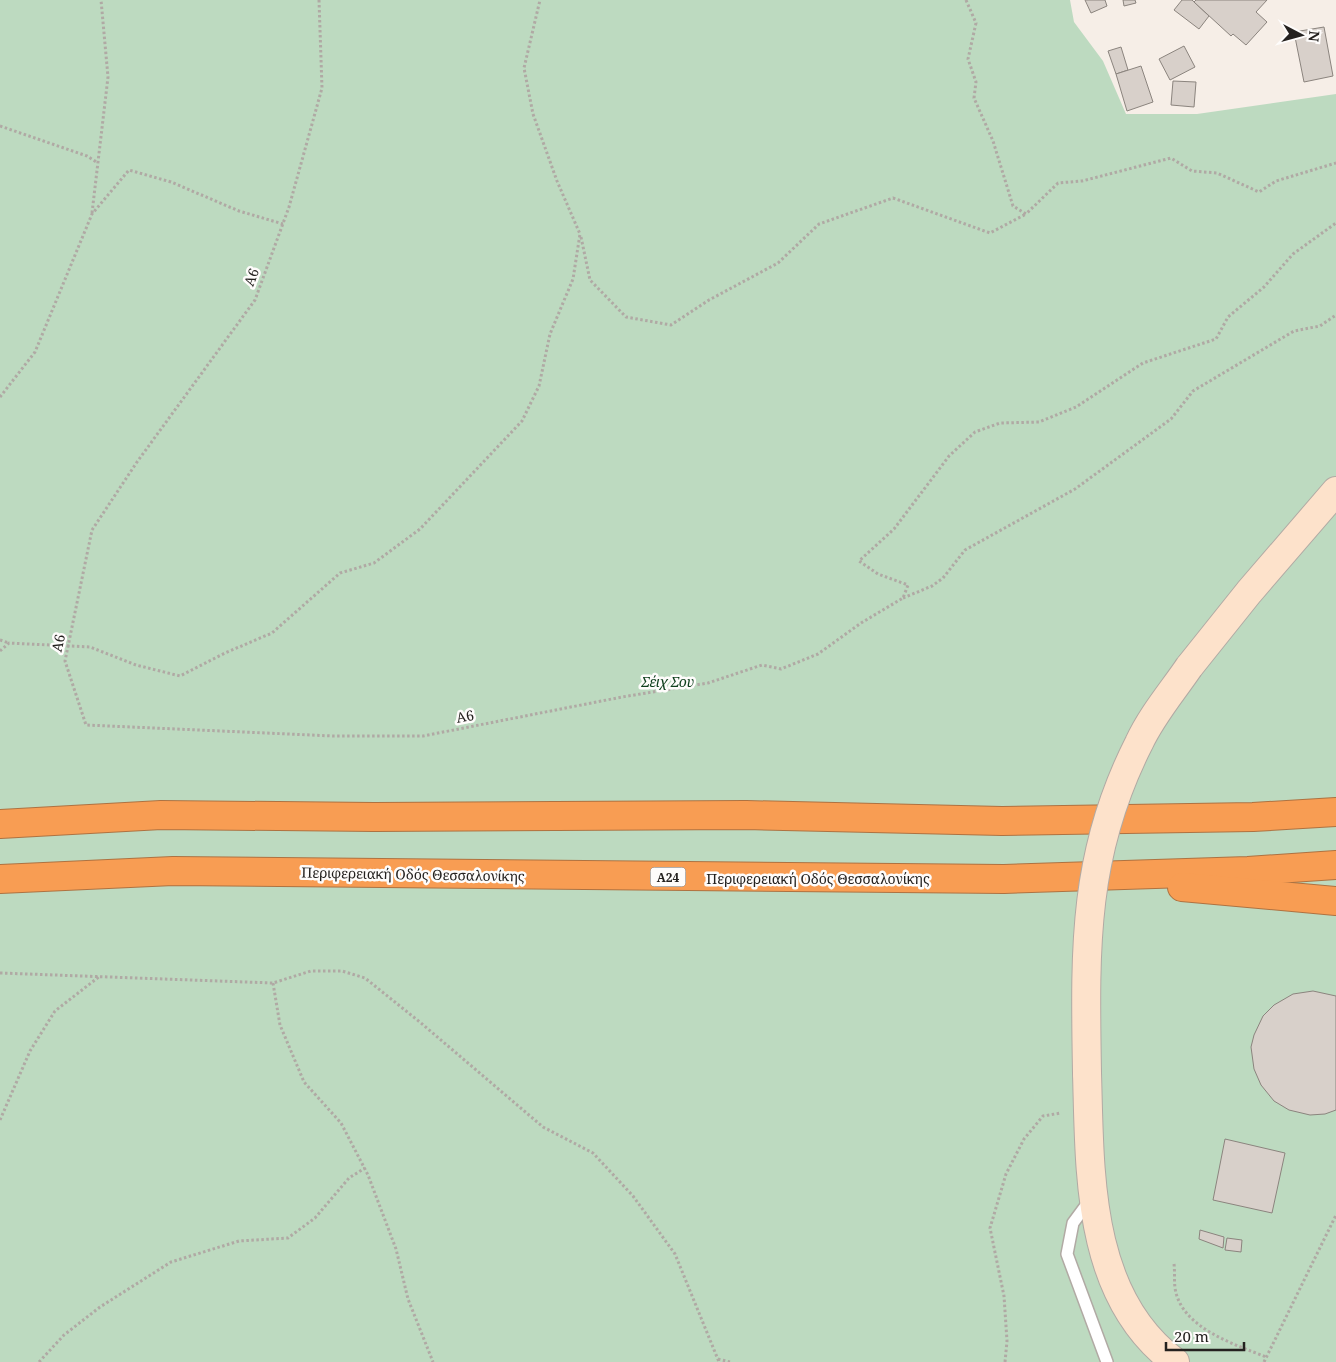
<svg xmlns="http://www.w3.org/2000/svg" width="1336" height="1362" font-family="'Noto Serif',serif">
  <style>
    .green { fill: #bddac0 }
    .building { fill: #d8d0ca; stroke: #8b847e }
    .lines { fill: none; stroke-linecap: round; stroke-linejoin: round }
    .lane-casing { stroke: #b1aaa4; stroke-width: 14 }
    .secondary-casing { stroke: #b1aaa4; stroke-width: 30 }
    .highway-casing { stroke: #ae7241; stroke-width: 30 }
    .path { stroke: #b0a9a4; stroke-width: 3; stroke-dasharray: 2.5 2.5; stroke-linecap: butt }
    .lane { stroke: #fff; stroke-width: 11 }
    .secondary { stroke: #fde2cb; stroke-width: 28 }
    .highway { stroke: #f89d53; stroke-width: 28 }
    .secondary-bridge-casing { stroke: #b1aaa4; stroke-width: 30; stroke-linecap: butt }
    .secondary-bridge { stroke: #fde2cb; stroke-width: 28 }
    .labels { text-anchor: middle; dominant-baseline: central; stroke-width: 5; stroke-linejoin: round; paint-order: stroke }
    .shield { fill: #fefcfb; stroke: #656361; stroke-width: 1 }
    .shield-label { font-size: 12px; font-weight: bold; fill: #24211f }
    .street-label { font-size: 14px; fill: #24211f; stroke: #fefcfb }
    .park-label { font-size: 14px; font-style: italic; fill: #0e3f1c; stroke: #fefcfb }
  </style>
  <rect width="100%" height="100%" fill="#f6eee7"/>
  <polygon class="green" points="0,0 1070,0 1074,22 1103,61 1126,114 1197,114 1336,94 1336,1362 0,1362"/>
  <g class="building">
    <polygon points="1085,0 1105,0 1107,6 1091,13"/>
    <polygon points="1123,0 1135,0 1136,3 1124,6"/>
    <polygon points="1182,0 1192,0 1209,16 1199,29 1174,10"/>
    <polygon points="1196,0 1267,0 1256,12 1267,22 1246,45 1233,34 1231,36 1194,2"/>
    <polygon points="1324,27 1333,76 1304,82 1294,32"/>
    <polygon points="1184,46 1195,67 1170,80 1159,59"/>
    <polygon points="1121,47 1128,70 1116,74 1108,51"/>
    <polygon points="1141,66 1153,102 1127,111 1116,74"/>
    <polygon points="1173,81 1196,82 1194,107 1171,105"/>
    <polygon points="1313,991 1336,996 1336,1110 1325,1114 1310,1115 1289,1110 1274,1101 1261,1085 1254,1069 1251,1047 1254,1035 1263,1016 1274,1005 1293,994"/>
    <polygon points="1225,1139 1285,1153 1272,1213 1213,1200"/>
    <polygon points="1200,1230 1224,1237 1223,1248 1199,1239"/>
    <polygon points="1227,1238 1242,1240 1241,1252 1225,1250"/>
  </g>
  <g class="lines">
    <defs>
      <polyline id="lane" points="1090,1200 1073,1223 1067,1254 1107,1362"/>
      <g id="secondary">
        <polyline points="1189,667 1249,592 1336,491"/>
        <path d="M 1087,1073 C 1090,1172 1086,1296 1175,1362"/>
      </g>
      <g id="highway">
        <polyline points="0,824 161,815 374,817 746,815 1002,821 1253,817 1336,812"/>
        <polyline points="0,879 173,871 1004,879 1248,871 1336,865"/>
        <polyline points="1182,887 1336,901"/>
      </g>
    </defs>
    <use href="#lane" class="lane-casing"/>
    <use href="#secondary" class="secondary-casing"/>
    <use href="#highway" class="highway-casing"/>
    <g class="path">
      <polyline points="319,0 322,88 289,207 255,300 137,462 92,530 65,661 86,725 333,736 423,736 622,697 708,683 762,665 781,669 818,654 861,623 903,598 908,585 878,574 859,561 894,529 949,456 975,432 1000,423 1039,422 1076,407 1143,363 1216,339 1228,317 1264,287 1293,254 1336,223"/>
      <polyline points="966,0 976,23 968,59 976,82 974,98 993,141 1013,206 1026,214 1058,183 1082,181 1171,158 1192,171 1217,173 1259,192 1276,181 1336,163"/>
      <polyline points="0,126 87,156 98,163"/>
      <polyline points="92,213 108,77 101,0"/>
      <polyline points="581,237 590,280 626,317 671,325 709,300 778,263 819,224 893,198 990,233 1026,214"/>
      <polyline points="0,397 35,352 92,214 129,170 171,182 239,211 283,224"/>
      <polyline points="903,598 932,586 943,578 965,550 1075,489 1171,419 1193,391 1294,331 1320,326 1336,315"/>
      <polyline points="0,640 9,643"/>
      <polyline points="0,651 9,643 90,647 136,665 180,676 225,653 272,633 340,573 374,563 420,529 522,421 539,386 550,334 573,279 580,234 557,181 533,114 524,68 540,0"/>
      <polyline points="0,973 273,983 311,971 342,971 365,978 421,1023 543,1127 593,1153 633,1196 675,1254 719,1362"/>
      <polyline points="273,983 280,1025 304,1082 341,1123 368,1175 396,1249 408,1299 433,1362"/>
      <polyline points="0,1120 30,1051 55,1011 100,976"/>
      <path d="M 1174,1264 C 1175,1272 1174,1280 1175,1288 C 1181,1328 1234,1344 1266,1357"/>
      <polyline points="718,1359 730,1362"/>
      <polyline points="39,1362 64,1335 100,1307 171,1262 239,1241 288,1238 315,1218 349,1178 365,1168"/>
      <polyline points="1005,1362 1007,1341 1004,1296 990,1228 1006,1174 1024,1139 1043,1116 1061,1113"/>
      <polyline points="1264,1362 1336,1215"/>
    </g>
    <use href="#lane" class="lane"/>
    <use href="#secondary" class="secondary"/>
    <use href="#highway" class="highway"/>
    <defs>
      <path id="secondary-bridge" d="M 1087,1073 C 1085,951 1082,855 1139,743 C 1152,715 1172,692 1189,667"/>
    </defs>
    <use href="#secondary-bridge" class="secondary-bridge-casing"/>
    <use href="#secondary-bridge" class="secondary-bridge"/>
  </g>
  <g class="labels">
    <rect class="shield" x="650.5" y="867.5" width="35" height="19" rx="4"/>
    <g class="shield-label">
      <text x="668" y="877">Α24</text>
    </g>
    <g class="street-label">
      <text transform="translate(251 277) rotate(-69)">A6</text>
      <text transform="translate(58 643) rotate(-77)">A6</text>
      <text transform="translate(465 716) rotate(-11)">A6</text>
      <text transform="translate(413 874) rotate(1)">Περιφερειακή Οδός Θεσσαλονίκης</text>
      <text x="818" y="878">Περιφερειακή Οδός Θεσσαλονίκης</text>
    </g>
    <g class="park-label">
      <text x="668" y="681">Σέιχ Σου</text>
    </g>
  </g>
  <g transform="translate(1301 35) rotate(96)" stroke="#fefcfb" stroke-width="4" paint-order="stroke">
  <path d="M0-4L9 19L0 12L-9 19Z" fill="#24211f"/>
  <text y="-8" font-size="14" font-weight="bold" text-anchor="middle" fill="#24211f">N</text>
  </g>
  <path d="M1166 1342v8h78v-8" fill="none" stroke="#24211f" stroke-width="2.5"/>
  <text x="1174" y="1342" font-size="15" fill="#24211f" stroke="#fefcfb" stroke-width="4" paint-order="stroke">20 m</text>
</svg>
